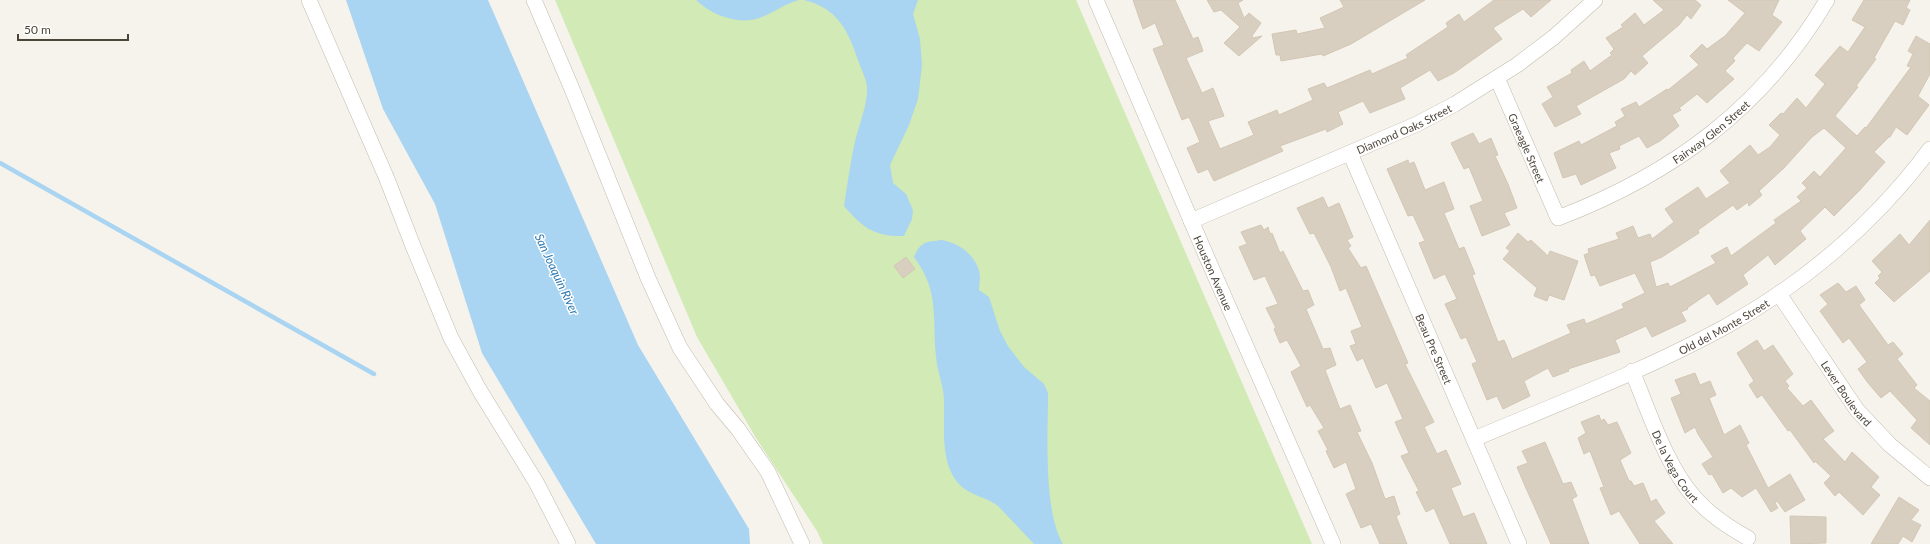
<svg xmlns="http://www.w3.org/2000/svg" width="1930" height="544" font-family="Lato,sans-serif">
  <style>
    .green { fill: #d2eab5 }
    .water { fill: #a9d4f2 }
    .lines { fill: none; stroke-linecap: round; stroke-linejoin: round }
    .stream { stroke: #a9d4f2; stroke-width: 4.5 }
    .building { fill: #d8cfc1; stroke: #d3c7b4; fill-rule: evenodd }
    .minor-casing { stroke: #c2bbae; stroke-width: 16 }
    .minor { stroke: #fff; stroke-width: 15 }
    .labels { text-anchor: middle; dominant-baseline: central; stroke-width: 3; stroke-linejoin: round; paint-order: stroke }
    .street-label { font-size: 11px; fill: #4b4439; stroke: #fff }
    .water-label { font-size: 12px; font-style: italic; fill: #2e7ab2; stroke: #fff }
  </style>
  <rect width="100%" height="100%" fill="#f6f3ec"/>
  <polygon class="green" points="555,0 1076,0 1312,544 823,544 817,531 756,438 697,337"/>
  <g class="water">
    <polygon points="346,0 488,0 638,345 749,529 750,544 596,544 482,353 435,204 383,109"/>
    <path d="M 696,0 L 799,0 C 784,4 775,12 762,17 C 740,26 713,16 696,0 Z"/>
    <path d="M 804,0 L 918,0 L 913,14 L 920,39 L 922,65 L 918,99 L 909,125 L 890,165 L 893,183 L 906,194 L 913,210 L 912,219 L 904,236 C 875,237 863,228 844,206 C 847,186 850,166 854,146 C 858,126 868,106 867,86 C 866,79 862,70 859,63 C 849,32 838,8 804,0 Z"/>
    <path d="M 942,240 C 959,243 975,255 979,271 C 981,277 979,284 979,290 L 989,297 L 1000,331 L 1008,346 L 1024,367 L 1044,384 L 1048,393 C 1048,432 1043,511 1063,544 L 1034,544 L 998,506 C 987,497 971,496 961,486 C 939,464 945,429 944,401 C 944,386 937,371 936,356 C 932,317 940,292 914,257 C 921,241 926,242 942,240 Z"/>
  </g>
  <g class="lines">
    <polyline class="stream" points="0,163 374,374"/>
  </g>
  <g class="building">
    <polygon points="1133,0 1175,0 1193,39 1198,37 1203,51 1186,58 1202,93 1213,88 1224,116 1208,121 1220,149 1254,135 1248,122 1277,110 1279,115 1313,100 1308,89 1324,83 1327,88 1370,70 1372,74 1408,58 1406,55 1448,27 1446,23 1459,14 1464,22 1494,0 1551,0 1531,17 1523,9 1493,28 1502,39 1454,73 1438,81 1430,70 1400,88 1405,99 1370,113 1363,101 1338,112 1343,124 1327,132 1326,129 1280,146 1283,151 1214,181 1208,169 1198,173 1187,148 1200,142 1189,117 1182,120 1153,49 1164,45 1155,23 1143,29"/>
    <polygon points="1207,0 1243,0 1238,3 1244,18 1249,13 1261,23 1252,36 1253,38 1262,36 1239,56 1224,43 1240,27 1221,10 1214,12"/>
    <polygon points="1340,0 1425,0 1351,44 1323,56 1322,54 1281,61 1280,55 1276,55 1272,34 1296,30 1297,34 1325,28 1320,18 1344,7"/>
    <polygon points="1653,0 1695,0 1701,5 1691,19 1687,15 1679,25 1642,56 1648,63 1635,75 1631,71 1624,79 1576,106 1581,114 1555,127 1542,104 1553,97 1547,87 1572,73 1571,70 1584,61 1590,71 1612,55 1610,53 1614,49 1606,38 1623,27 1621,25 1635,13 1644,25 1664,10"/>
    <polygon points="1728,0 1779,0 1772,15 1782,22 1759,51 1747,43 1733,58 1735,61 1725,71 1734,79 1707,103 1697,94 1679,108 1681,110 1672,115 1679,126 1660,141 1647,148 1639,136 1619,146 1620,149 1609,153 1616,168 1581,185 1576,174 1563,178 1554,153 1579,141 1581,145 1617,126 1615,122 1625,116 1621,109 1636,102 1639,107 1667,89 1668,90 1699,65 1690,56 1702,44 1707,49 1725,36 1745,13"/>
    <path d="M 1864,0 L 1910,0 L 1906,8 L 1910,10 L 1903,25 L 1895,21 L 1874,58 L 1876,59 L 1856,86 L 1858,87 L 1835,116 L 1857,136 L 1865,127 L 1866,128 L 1911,67 L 1907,66 L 1913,54 L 1908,51 L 1916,36 L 1930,44 L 1930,74 L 1918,96 L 1929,105 L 1907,135 L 1896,127 L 1890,137 L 1889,137 L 1874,152 L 1885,162 L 1859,191 L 1834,216 L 1825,207 L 1800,231 L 1806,239 L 1775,265 L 1768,255 L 1743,275 L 1748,284 L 1717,305 L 1709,293 L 1687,308 L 1688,309 L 1681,312 L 1686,321 L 1652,337 L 1646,326 L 1615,340 L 1620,352 L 1568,369 L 1569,371 L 1553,377 L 1548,368 L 1524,381 L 1530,396 L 1503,409 L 1497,396 L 1487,400 L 1472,364 L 1477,362 L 1466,337 L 1461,339 L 1445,304 L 1457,299 L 1445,274 L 1434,279 L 1419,243 L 1425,241 L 1413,215 L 1408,216 L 1387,169 L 1408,160 L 1409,164 L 1414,162 L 1425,190 L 1444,182 L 1454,209 L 1444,213 L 1459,249 L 1464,247 L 1475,274 L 1472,275 L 1498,342 L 1504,340 L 1512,359 L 1571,333 L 1567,325 L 1584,319 L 1586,324 L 1624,308 L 1622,304 L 1645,293 L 1635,273 L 1600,286 L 1595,275 L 1591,276 L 1584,255 L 1589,253 L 1588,249 L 1619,239 L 1616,233 L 1633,226 L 1638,238 L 1650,234 L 1652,239 L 1674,222 L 1665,209 L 1698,187 L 1706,199 L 1730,183 L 1720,171 L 1750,145 L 1758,155 L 1770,147 L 1780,135 L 1769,125 L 1781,113 L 1783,114 L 1797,98 L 1806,108 L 1825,84 L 1815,75 L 1840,46 L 1848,52 L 1865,27 L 1852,20 ZM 1824,128 L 1846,148 L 1820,177 L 1814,171 L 1802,183 L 1807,188 L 1797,197 L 1801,201 L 1774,220 L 1776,223 L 1731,256 L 1727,247 L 1711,256 L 1716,263 L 1670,287 L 1668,283 L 1656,287 L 1650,262 L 1662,257 L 1699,233 L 1698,230 L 1733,205 L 1737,210 L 1748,202 L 1749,206 L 1762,195 L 1759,191 L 1784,168 L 1812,137 Z"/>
    <polygon points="1473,133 1479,144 1491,138 1498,155 1495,156 1508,184 1517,208 1504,213 1510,225 1482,236 1470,206 1483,201 1469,167 1464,169 1451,143"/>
    <polygon points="1323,197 1328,208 1339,203 1353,237 1347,240 1351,246 1348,248 1361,268 1366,266 1408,363 1405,364 1434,422 1424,427 1437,454 1446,450 1461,484 1451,488 1463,517 1474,513 1487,544 1450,544 1434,508 1426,512 1416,492 1419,491 1401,456 1409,453 1395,422 1403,419 1387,383 1376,388 1363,358 1357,361 1350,346 1356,344 1351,331 1362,327 1346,288 1340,291 1331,267 1314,233 1310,234 1297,208"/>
    <polygon points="1930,220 1930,271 1894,302 1875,283 1880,278 1878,276 1882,272 1872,261 1900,234 1909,245"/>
    <polygon points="1261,225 1264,230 1268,227 1270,234 1272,233 1280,253 1283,251 1303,291 1308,290 1314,305 1306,309 1323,349 1330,348 1336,365 1325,370 1340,409 1350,405 1361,431 1357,432 1372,463 1385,499 1394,496 1400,514 1396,516 1407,544 1380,544 1371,524 1361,528 1346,494 1356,489 1346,462 1334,468 1326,451 1328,450 1318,431 1324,428 1310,405 1307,407 1291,372 1301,366 1287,340 1280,343 1274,329 1276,328 1266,308 1278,304 1265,276 1254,280 1239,247 1247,244 1241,232"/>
    <polygon points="1518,233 1528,242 1531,240 1548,256 1550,251 1578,261 1564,300 1549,295 1547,301 1534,296 1537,288 1503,259 1510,251 1506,248"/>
    <polygon points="906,257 915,269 903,278 894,266"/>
    <polygon points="1838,283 1846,292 1856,286 1865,300 1859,305 1888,345 1893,342 1903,354 1897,359 1917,385 1914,388 1930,401 1930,445 1911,428 1917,420 1890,391 1881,398 1868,383 1858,369 1867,362 1849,338 1843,343 1820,311 1828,304 1820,295"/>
    <polygon points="1757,340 1764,351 1773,345 1793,374 1785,381 1789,386 1787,388 1803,406 1811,400 1834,431 1823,439 1845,462 1852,452 1879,477 1871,487 1880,495 1863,515 1839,492 1835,496 1824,483 1831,476 1815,461 1814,463 1790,430 1788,431 1762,395 1757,398 1749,385 1754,381 1737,353"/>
    <polygon points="1695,373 1700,385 1710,381 1716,395 1709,398 1724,435 1740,425 1749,443 1746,445 1768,488 1790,474 1805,500 1785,512 1777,501 1775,503 1778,508 1771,512 1756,488 1742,497 1731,488 1723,493 1712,474 1709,475 1702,464 1713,457 1698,434 1695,427 1685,433 1671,398 1681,394 1675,380"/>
    <polygon points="1599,415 1601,421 1604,419 1608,425 1617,422 1631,453 1620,460 1629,481 1631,481 1634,486 1643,483 1651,502 1656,499 1665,513 1654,521 1673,544 1640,544 1619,511 1611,515 1600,488 1604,487 1590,451 1584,454 1578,438 1586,433 1581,422"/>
    <polygon points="1545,442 1563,484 1571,482 1577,496 1572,499 1589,544 1551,544 1525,486 1517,467 1528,463 1522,451"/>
    <polygon points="1899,497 1919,510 1911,520 1921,525 1912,542 1903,536 1898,544 1871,544"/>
    <polygon points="1790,516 1826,517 1826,543 1791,544"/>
  </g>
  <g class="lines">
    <defs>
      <g id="minor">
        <polyline points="309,0 387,179 413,246 451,338 480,391 536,482 568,544"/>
        <polyline points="534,0 572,89 648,278 680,348 717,404 738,429 768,472 802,544"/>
        <path id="s1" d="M 1096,0 L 1205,253 L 1333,544"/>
        <path id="s2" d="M 1497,78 L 1558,218 C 1673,174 1764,107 1827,0"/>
        <path id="s3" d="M 1350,153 L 1519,544"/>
        <path id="s4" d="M 1191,221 L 1417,124 L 1455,104 L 1517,65 L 1554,37 L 1595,0"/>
        <path id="s5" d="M 1779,294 L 1857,410 L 1890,445 L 1930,478"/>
        <path id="s6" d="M 1632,371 C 1649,411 1666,466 1695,498 C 1710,515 1728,527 1748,538"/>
        <path id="s7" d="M 1474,439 C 1557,404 1644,371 1723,328 C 1803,284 1875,223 1930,149"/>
      </g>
    </defs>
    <use href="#minor" class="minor-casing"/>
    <use href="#minor" class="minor"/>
  </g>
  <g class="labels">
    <g class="street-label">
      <text stroke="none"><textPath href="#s4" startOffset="232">Diamond Oaks Street</textPath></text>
      <text stroke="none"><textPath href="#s2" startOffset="329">Fairway Glen Street</textPath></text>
      <text stroke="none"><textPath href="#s2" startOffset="76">Graeagle Street</textPath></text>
      <text stroke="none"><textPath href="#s1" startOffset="297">Houston Avenue</textPath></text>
      <text stroke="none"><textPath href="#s7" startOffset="274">Old del Monte Street</textPath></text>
      <text stroke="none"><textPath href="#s3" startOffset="213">Beau Pre Street</textPath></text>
      <text stroke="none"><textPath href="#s5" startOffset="120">Lever Boulevard</textPath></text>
      <text stroke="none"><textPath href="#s6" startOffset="105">De la Vega Court</textPath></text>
    </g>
    <g class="water-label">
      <text transform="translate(557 274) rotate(65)">San Joaquin River</text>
    </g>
  </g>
  <path d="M18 34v6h110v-6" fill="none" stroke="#4b4439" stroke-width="2"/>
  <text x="24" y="34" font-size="12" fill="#4b4439" stroke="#ffffff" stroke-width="3" paint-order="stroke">50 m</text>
</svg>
